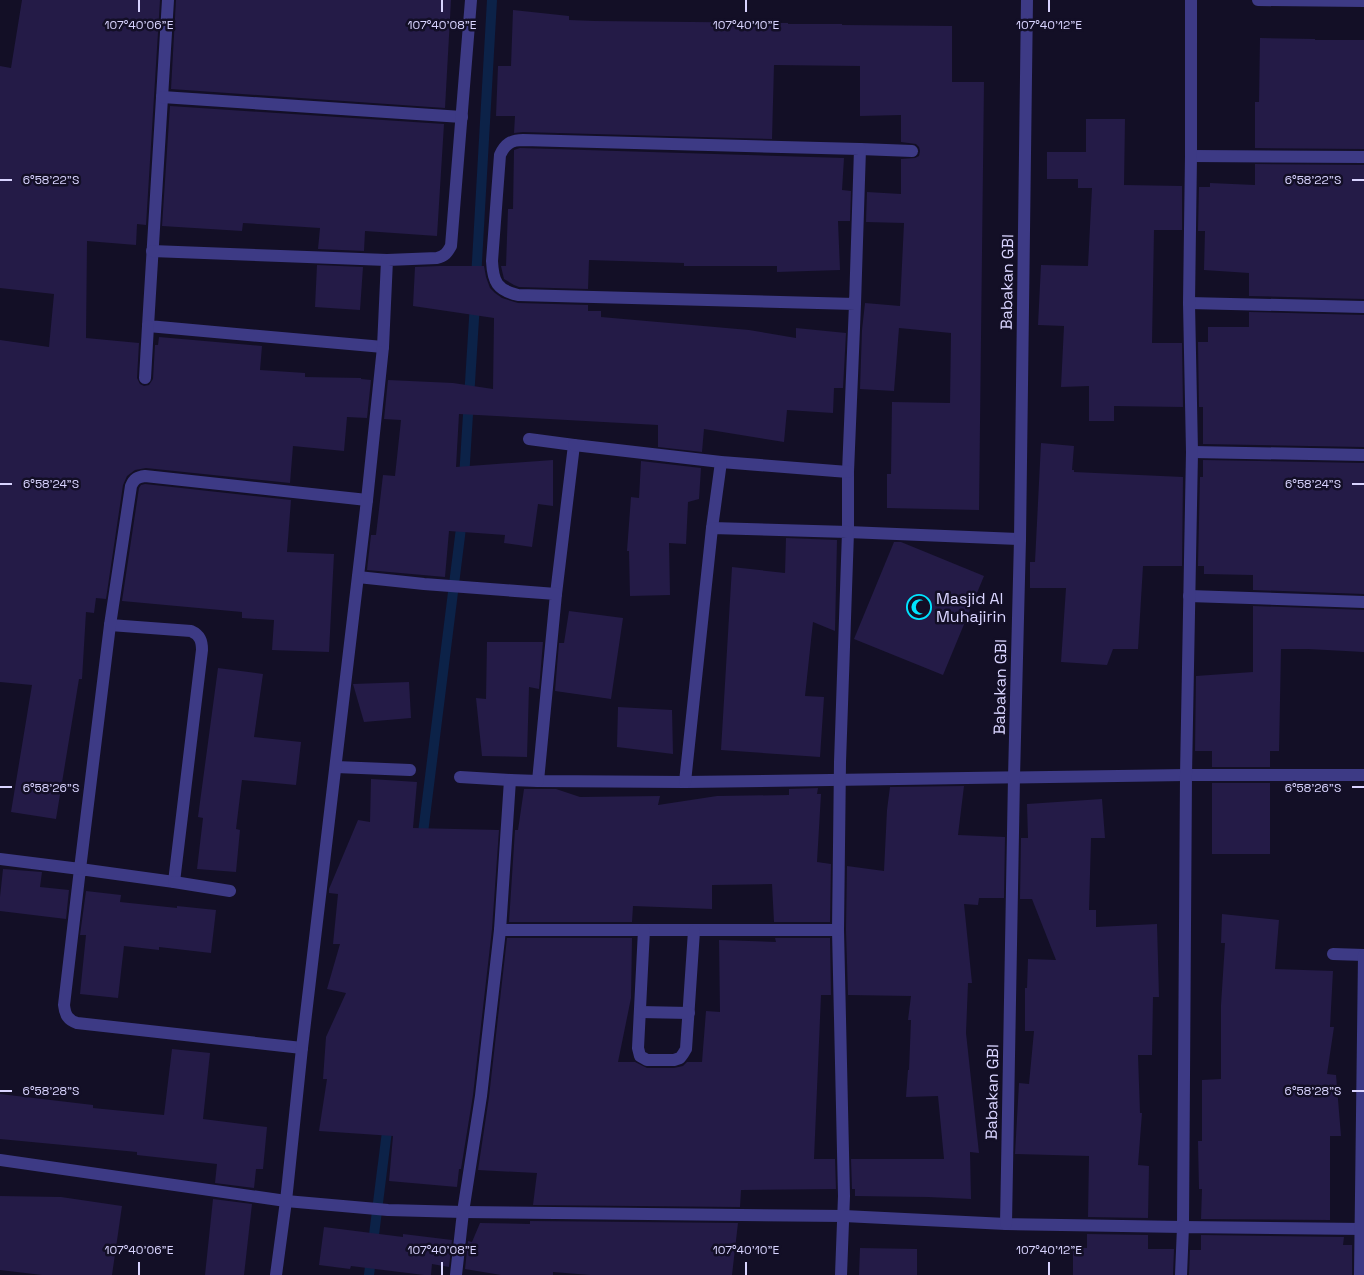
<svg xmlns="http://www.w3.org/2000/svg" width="1364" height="1275" font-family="'Space Grotesk',sans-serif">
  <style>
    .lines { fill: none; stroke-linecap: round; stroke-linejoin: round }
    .stream { stroke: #0c2248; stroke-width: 10 }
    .building { fill: #241b47 }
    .minor { stroke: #3d3a85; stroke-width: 12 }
    .ticks { fill: none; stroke: #d9d4ff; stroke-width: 2 }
    .labels { text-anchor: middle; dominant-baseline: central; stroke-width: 5; stroke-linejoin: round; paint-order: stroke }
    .street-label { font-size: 16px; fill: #d9d4ff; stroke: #130f26 }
    .poi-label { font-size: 16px; fill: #d9d4ff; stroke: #130f26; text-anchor: start }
    .ticks-label { font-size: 12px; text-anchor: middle; fill: #d9d4ff; stroke: #130f26; stroke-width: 5; stroke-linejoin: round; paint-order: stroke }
  </style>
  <rect width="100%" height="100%" fill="#130f26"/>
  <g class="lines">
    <g class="stream">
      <polyline points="476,279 492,0"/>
      <polyline points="464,478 475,303"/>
      <polyline points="422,841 462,520"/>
      <polyline points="369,1275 388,1123"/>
    </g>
  </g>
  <g class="building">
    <polygon points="22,0 160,0 146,225 137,224 136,245 87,241 86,338 139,343 137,378 140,384 144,386 149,385 153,379 155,345 158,345 159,337 262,346 260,370 305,373 305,377 361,378 361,379 371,380 367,418 347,417 344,451 293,446 290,483 146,468 135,470 127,476 123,485 106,599 96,598 94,613 86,612 82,679 79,679 56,819 11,812 32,685 0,682 0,340 49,347 54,294 0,288 0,66 11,68"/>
    <polygon points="176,0 451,0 445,108 171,89"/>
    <polygon points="513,10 569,16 569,20 595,21 788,23 788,24 842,24 842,25 952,26 952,82 984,82 979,510 887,508 887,474 891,474 892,402 950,403 951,333 899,328 894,391 860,389 862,330 865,303 900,306 904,223 866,222 867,192 901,194 901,159 915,158 919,156 920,151 919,147 916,144 901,142 901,115 860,116 860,66 774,65 772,139 523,132 514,133 515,116 496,116 498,66 511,66"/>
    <polygon points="1260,38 1315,39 1315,40 1364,40 1364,149 1255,148 1255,102 1259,102"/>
    <polygon points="170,106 444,124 437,236 365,231 364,251 318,249 320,228 243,223 242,231 162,226"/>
    <polygon points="1086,119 1125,119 1124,185 1182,186 1182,230 1154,230 1152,343 1182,343 1183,407 1114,406 1114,421 1089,421 1089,386 1061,387 1064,326 1038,325 1041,265 1088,266 1092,188 1078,188 1078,179 1047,179 1047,152 1086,152"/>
    <polygon points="520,148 844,158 842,190 851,191 850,221 838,221 840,270 777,272 777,266 684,266 684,263 589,260 588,289 519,287 514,285 504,279 501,266 506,266 508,209 513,209 514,150"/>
    <polygon points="1255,164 1364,165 1364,299 1249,296 1249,273 1204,270 1205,231 1198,231 1199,187 1210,187 1210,183 1255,185"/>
    <polygon points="317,265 363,267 360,310 315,307"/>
    <polygon points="439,266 484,266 486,277 490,288 495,293 502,298 518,303 588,305 588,311 601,311 601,317 749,330 796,338 796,328 846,333 843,388 834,388 833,413 787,410 784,442 704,429 702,452 658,447 658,425 459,414 456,467 553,460 553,506 538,504 532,547 504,543 505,535 449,531 445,577 367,570 371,535 376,535 383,475 395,476 401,420 384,419 388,380 453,383 493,389 494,318 413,306 415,267"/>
    <polygon points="1249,312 1364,315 1364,447 1203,444 1203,407 1199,407 1198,342 1208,342 1208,327 1249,327"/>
    <polygon points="1041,443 1074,446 1072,470 1074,470 1074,472 1183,477 1182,566 1143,566 1138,649 1113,649 1107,665 1061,662 1066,588 1030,588 1030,562 1035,562"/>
    <polygon points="1203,460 1364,463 1364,594 1253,590 1253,575 1204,574 1204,566 1198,566 1200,477 1203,477"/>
    <polygon points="641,461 701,468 699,499 688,502 686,544 669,543 670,595 630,596 629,551 627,551 631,497 639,498"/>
    <polygon points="145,484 291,500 287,552 334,554 329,652 272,650 274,620 242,618 242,612 122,601 139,488 141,485"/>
    <polygon points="786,538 837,540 835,631 813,622 805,696 824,697 820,757 721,750 732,567 785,573"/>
    <polygon points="894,542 901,542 984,576 943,675 854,639"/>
    <polygon points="1253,606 1364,610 1364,652 1308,649 1281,649 1279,751 1270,751 1270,767 1212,767 1212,751 1195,751 1196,676 1253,672"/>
    <polygon points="569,611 623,618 611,699 555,691 559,643 564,643"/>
    <polygon points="487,642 543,642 539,689 529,687 527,757 482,756 476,698 486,699"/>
    <polygon points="218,668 263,674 254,737 301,742 296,785 242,780 236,829 240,830 236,872 197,869 203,818 198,817"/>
    <polygon points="409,682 411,718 364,722 353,684"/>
    <polygon points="618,707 672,710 673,754 617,747"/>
    <polygon points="371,779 417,782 413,828 499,830 492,929 473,1095 461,1169 459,1169 457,1187 389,1181 393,1136 319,1131 327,1079 323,1079 326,1037 346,993 327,989 340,944 333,944 338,894 329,893 329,889 358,820 370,822"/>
    <rect x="1212" y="783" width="58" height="71"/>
    <polygon points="964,786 958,835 1005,837 1004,898 979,898 978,905 964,904 972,983 968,983 966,1033 979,1153 970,1152 971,1199 928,1197 855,1196 855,1189 852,1189 851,1159 944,1159 938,1096 906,1097 908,1070 909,1070 911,1020 908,1020 911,996 848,995 846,930 847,866 884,871 887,810 890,787"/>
    <polygon points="818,788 817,794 821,794 817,862 831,864 830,922 774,922 772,884 712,885 712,909 633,906 632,922 509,922 515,830 518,830 524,789 556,789 580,797 660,796 658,805 717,796 789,795 789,789"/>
    <polygon points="1102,799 1105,838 1091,838 1089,910 1096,910 1096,927 1157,924 1159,997 1153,997 1152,1055 1138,1055 1140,1113 1142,1113 1138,1165 1149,1166 1148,1218 1088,1217 1089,1156 1015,1154 1019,1083 1029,1084 1034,1031 1025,1031 1025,988 1027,988 1028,959 1056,960 1032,899 1020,899 1021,838 1028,838 1027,804"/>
    <polygon points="3,869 42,872 40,887 69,890 66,919 0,911 0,897"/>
    <polygon points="86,891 121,895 120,902 177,908 177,906 216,910 211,953 159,947 159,950 124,946 118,998 80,994 86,935 80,935"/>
    <polygon points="1222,914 1279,920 1275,969 1333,971 1330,1027 1334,1027 1327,1074 1336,1075 1341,1136 1330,1136 1330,1220 1201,1219 1202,1189 1199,1189 1198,1141 1202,1141 1202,1080 1221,1079 1221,1005 1225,943 1221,943"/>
    <polygon points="507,938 632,938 631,998 618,1062 635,1062 647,1068 674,1068 683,1066 687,1062 702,1062 706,1011 720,1012 719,940 776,942 775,938 830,938 831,995 821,995 814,1159 835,1159 836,1189 741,1190 740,1207 533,1205 537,1173 478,1170 489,1097"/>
    <polygon points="172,1049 210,1053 203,1119 267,1127 263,1169 256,1169 254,1188 215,1183 217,1164 137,1155 137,1152 0,1139 0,1094 93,1105 93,1108 164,1115"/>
    <polygon points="0,1196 61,1197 122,1206 112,1275 42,1275 0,1270"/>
    <polygon points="213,1199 252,1204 244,1275 205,1275"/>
    <polygon points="530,1221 738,1223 732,1275 590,1275 553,1272 553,1275 501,1275 465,1269 468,1241 472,1242 480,1223 530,1224"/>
    <polygon points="324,1227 403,1237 403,1234 452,1240 449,1267 432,1264 431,1275 424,1275 351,1266 350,1269 319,1265"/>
    <polygon points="1087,1234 1148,1235 1148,1249 1174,1249 1173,1275 1073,1275 1073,1247 1087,1248"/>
    <polygon points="1201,1235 1344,1237 1343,1245 1352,1245 1352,1275 1189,1275 1190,1250 1201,1250"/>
    <polygon points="860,1248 917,1249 917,1275 859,1275"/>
  </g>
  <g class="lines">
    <g class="minor">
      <polyline points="168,0 148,326 383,347"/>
      <polyline points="1258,0 1364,1"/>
      <polyline points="162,97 462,117"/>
      <polyline points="860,149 912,151"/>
      <polyline points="1191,156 1364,157"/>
      <polyline points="152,251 387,260"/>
      <polyline points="1189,303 1364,307"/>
      <path d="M 855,304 L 518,295 C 497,290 493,282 492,261 L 500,155 C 505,144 511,140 523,140 L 860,149 L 855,304 L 848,472 L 848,532 L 1020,539"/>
      <polyline points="145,378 148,326"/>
      <polyline points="529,439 574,445 556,594"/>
      <polyline points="574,445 721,462 848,472"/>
      <polyline points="1192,452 1364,455"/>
      <polyline points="712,528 721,462"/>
      <polyline points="358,577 424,584 556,594 538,781 685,782 1186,775 1364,775"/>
      <polyline points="1189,596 1364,602"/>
      <path d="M 110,625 L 191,631 C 200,635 202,641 202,650 L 174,882 L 80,869 L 64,1005 C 65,1015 68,1020 77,1023 L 302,1048"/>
      <polyline points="336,767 410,770"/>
      <polyline points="460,777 510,780"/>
      <polyline points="685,782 712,528 848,532 840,762 838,930 844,1196 841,1275"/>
      <path d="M 0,859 L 80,869 L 110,625 L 131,486 C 134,479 137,477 145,476 L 367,500"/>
      <polyline points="174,882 230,891"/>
      <polyline points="500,930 838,930"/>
      <polyline points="644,930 638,1048 640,1056 647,1060 674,1060 680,1058 683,1054 686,1049 694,931"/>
      <polyline points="1333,954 1364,955"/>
      <polyline points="640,1012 689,1013"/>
      <polyline points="0,1160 286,1201 388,1210 463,1212 844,1216 1006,1224 1183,1227 1186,775 1192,452 1189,303 1191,156 1191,0"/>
      <polyline points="1006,1224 1014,777 1020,539 1027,0"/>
      <path d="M 276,1275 L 286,1201 L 302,1048 L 367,500 L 383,347 L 387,260 L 437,258 C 445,256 447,253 451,246 L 471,0"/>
      <polyline points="456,1275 463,1212 481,1096 500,930 510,780 538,781"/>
      <polyline points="1181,1275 1183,1227 1364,1229"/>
      <polyline points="1360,1275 1364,955"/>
    </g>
  </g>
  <path class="ticks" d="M 139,0 L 139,12M 442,0 L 442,12M 746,0 L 746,12M 1049,0 L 1049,12M 0,180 L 12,180M 1352,180 L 1364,180M 0,484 L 12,484M 1352,484 L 1364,484M 0,787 L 12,787M 1352,787 L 1364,787M 0,1091 L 12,1091M 1352,1091 L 1364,1091M 139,1262 L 139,1275M 442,1262 L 442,1275M 746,1262 L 746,1275M 1049,1262 L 1049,1275"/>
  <defs>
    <symbol id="mosque-ring" viewBox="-11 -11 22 22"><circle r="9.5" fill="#130f26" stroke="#00e5ff" stroke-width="1.5"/><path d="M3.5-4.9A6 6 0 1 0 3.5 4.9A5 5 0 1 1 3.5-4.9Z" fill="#00e5ff"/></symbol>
  </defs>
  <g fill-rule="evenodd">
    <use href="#mosque-ring" x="905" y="593" width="28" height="28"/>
  </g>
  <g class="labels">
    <g class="street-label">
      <text transform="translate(1007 282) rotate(-89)">Babakan GBI</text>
      <text transform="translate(1000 687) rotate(-89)">Babakan GBI</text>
      <text transform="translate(992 1092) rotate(-89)">Babakan GBI</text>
    </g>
    <g class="poi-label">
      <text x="936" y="598">Masjid Al<tspan x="936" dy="18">Muhajirin</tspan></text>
    </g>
  </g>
  <g class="ticks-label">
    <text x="139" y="29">107°40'06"E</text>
    <text x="442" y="29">107°40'08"E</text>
    <text x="746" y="29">107°40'10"E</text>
    <text x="1049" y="29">107°40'12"E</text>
    <text x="51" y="184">6°58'22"S</text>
    <text x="1313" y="184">6°58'22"S</text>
    <text x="51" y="488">6°58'24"S</text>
    <text x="1313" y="488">6°58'24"S</text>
    <text x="51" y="792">6°58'26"S</text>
    <text x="1313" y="792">6°58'26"S</text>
    <text x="51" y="1095">6°58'28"S</text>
    <text x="1313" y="1095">6°58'28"S</text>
    <text x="139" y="1254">107°40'06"E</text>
    <text x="442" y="1254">107°40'08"E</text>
    <text x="746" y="1254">107°40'10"E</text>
    <text x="1049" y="1254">107°40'12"E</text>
  </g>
</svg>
